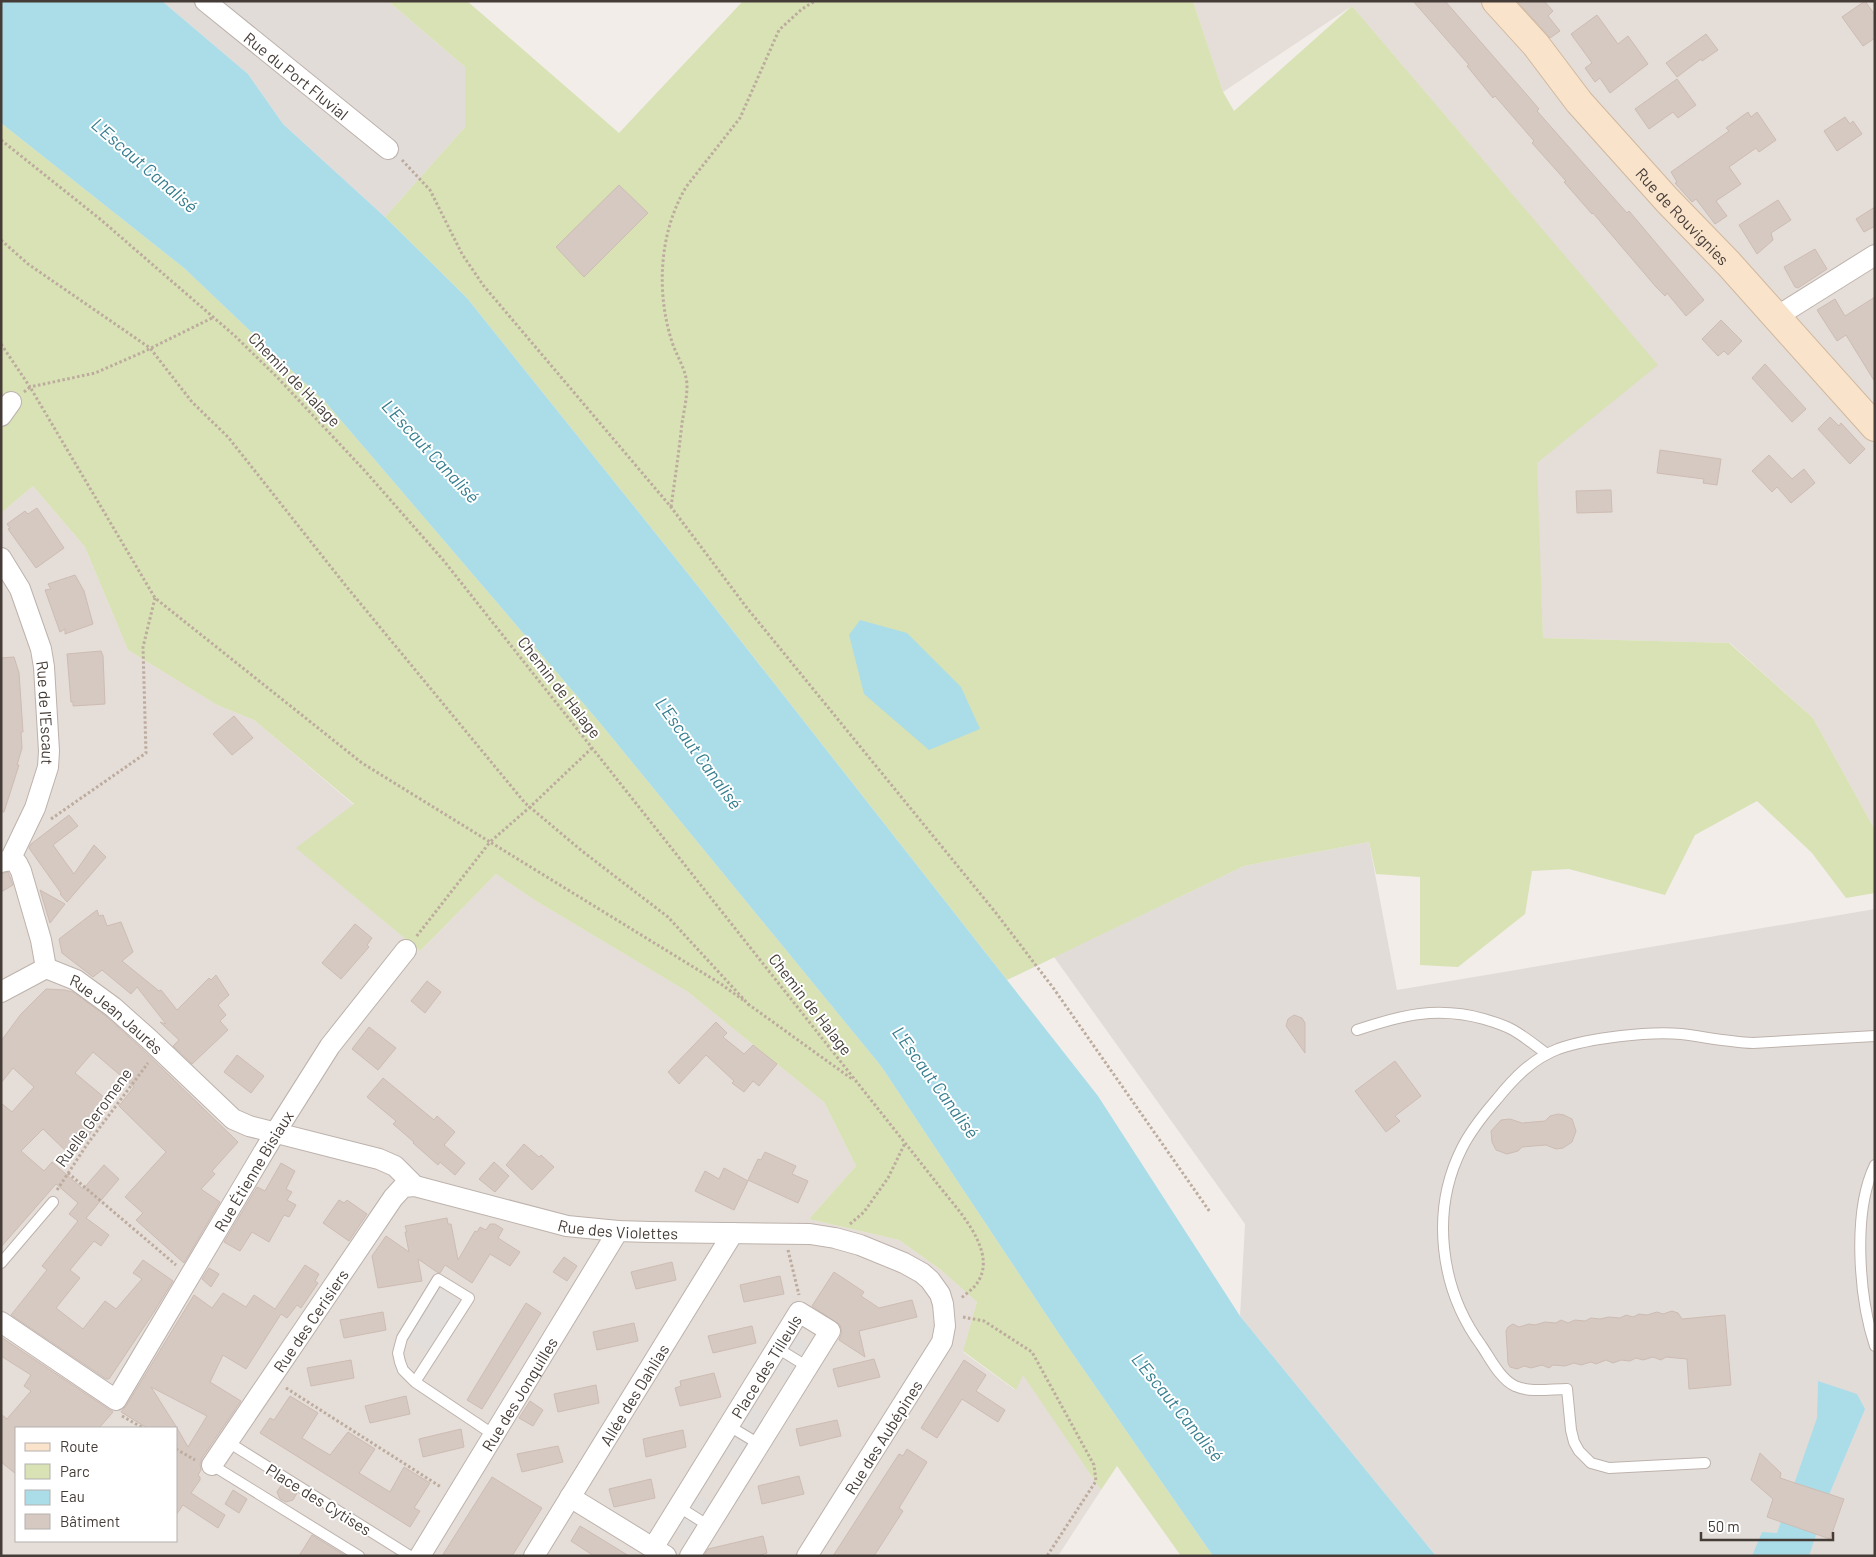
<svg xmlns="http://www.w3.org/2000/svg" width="1876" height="1557" font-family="Barlow,sans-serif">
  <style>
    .residential { fill: #e5ddd7; fill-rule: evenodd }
    .industrial { fill: #e2dcd9 }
    .green { fill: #d8e2b5 }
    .parking { fill: #e1dedc }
    .water { fill: #abdde9 }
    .building { fill: #d6c9c2; stroke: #cdbcb3; fill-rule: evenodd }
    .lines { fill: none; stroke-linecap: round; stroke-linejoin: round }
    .lane-casing { stroke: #bdb2ac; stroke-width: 12 }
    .street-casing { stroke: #bdb2ac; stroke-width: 22 }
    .secondary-casing { stroke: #d0b89e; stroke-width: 30 }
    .path { stroke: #bdab9e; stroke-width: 3; stroke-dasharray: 2.5 2.5; stroke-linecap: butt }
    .lane { stroke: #fff; stroke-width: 10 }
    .street { stroke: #fff; stroke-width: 20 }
    .secondary { stroke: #f9e3cb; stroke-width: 28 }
    .labels { text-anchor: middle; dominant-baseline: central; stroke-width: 4; stroke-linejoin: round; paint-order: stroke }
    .street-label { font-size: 16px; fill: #453c37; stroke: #fff }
    .water-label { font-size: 18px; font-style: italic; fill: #367e8f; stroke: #fff }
  </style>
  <rect width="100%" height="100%" fill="#f2ede8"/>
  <g class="residential">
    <polygon points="1193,1 1875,1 1875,830 1813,718 1730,643 1543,638 1536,463 1657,365 1352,6 1223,92"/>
    <path d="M 33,486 L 85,547 L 128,650 L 217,705 L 254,720 L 354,805 L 297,848 L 420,951 L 496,874 L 536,901 L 688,992 L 824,1102 L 856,1166 L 809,1219 L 899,1240 L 941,1270 L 977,1302 L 963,1352 L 1015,1390 L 1023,1374 L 1101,1490 L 1058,1556 L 1,1556 L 1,513 ZM 16,1428 L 176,1428 L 176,1541 L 16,1541 Z"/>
  </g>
  <g class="industrial">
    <polygon points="162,1 388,1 465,67 465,127 385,217 283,124 248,74"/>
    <polygon points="1369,842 1397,990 1875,909 1875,1556 1436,1556 1240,1316 1245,1224 1054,957 1244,866"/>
  </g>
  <g class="green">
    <polygon points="388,1 467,1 619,133 743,1 1193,1 1223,92 1234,111 1352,6 1658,365 1537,463 1543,638 1729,643 1813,718 1875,830 1875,893 1846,898 1812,853 1757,801 1695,835 1665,895 1569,869 1532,871 1525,914 1458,967 1420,965 1420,877 1376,874 1369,842 1244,866 1007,980 697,585 467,298 385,217 465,127 465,67"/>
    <polygon points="1,123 184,268 327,404 600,723 881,1066 1059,1334 1213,1556 1181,1556 1117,1466 1101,1490 1023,1375 1016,1390 963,1351 977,1302 941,1270 899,1240 809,1219 856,1166 824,1102 688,992 536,901 496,874 420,951 296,848 354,804 254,720 217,705 128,650 85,547 33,486 1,513"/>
  </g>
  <g class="parking">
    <polygon points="432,1283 467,1306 435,1355 400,1332"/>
    <polygon points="792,1333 814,1347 792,1384 769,1370"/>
    <polygon points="747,1403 770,1417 742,1463 719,1449"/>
    <polygon points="694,1492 715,1505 691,1542 671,1529"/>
  </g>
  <g class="water">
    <polygon points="1,1 162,1 248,74 283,124 385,217 467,298 697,585 1098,1096 1240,1316 1436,1556 1213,1556 1059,1334 881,1066 600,723 327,404 184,268 1,123"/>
    <polygon points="860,620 907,633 961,687 980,729 929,750 864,694 849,635"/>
    <polygon points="1818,1381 1857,1394 1865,1409 1831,1490 1809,1556 1752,1556 1762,1532 1777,1533 1817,1418"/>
  </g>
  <g class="building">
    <polygon points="1413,1 1445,1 1527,95 1539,109 1537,111 1627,213 1629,211 1704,300 1686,316 1667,293 1665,296 1656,287 1593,213 1592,214 1564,182 1566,181 1532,143 1534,141 1495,96 1493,98 1467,66 1469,65"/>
    <polygon points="1517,1 1544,1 1553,11 1548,16 1560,31 1550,38"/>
    <polygon points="1865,1 1875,15 1875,38 1863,46 1842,17"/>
    <polygon points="1597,15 1618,44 1628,36 1648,64 1610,93 1600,78 1595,82 1585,68 1592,63 1571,34"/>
    <polygon points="1706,34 1718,50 1702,61 1701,59 1677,77 1666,63"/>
    <polygon points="1677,79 1696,105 1678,118 1673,112 1649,129 1635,109"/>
    <polygon points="1748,112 1751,117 1757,112 1776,140 1759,152 1756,148 1729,167 1741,184 1716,201 1727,216 1715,224 1696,199 1692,202 1675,183 1677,182 1671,172 1729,131 1726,128"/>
    <polygon points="1845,117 1850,124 1853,121 1862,134 1837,151 1824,131"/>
    <polygon points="619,185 648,213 584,277 556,247"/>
    <polygon points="1778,200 1791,220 1771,233 1773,240 1757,254 1739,225"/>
    <polygon points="1875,207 1875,226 1864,232 1856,219"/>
    <polygon points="1815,249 1827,269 1798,288 1795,287 1784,267"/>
    <polygon points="1875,297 1875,382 1846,335 1837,341 1817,310 1835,299 1845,316"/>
    <polygon points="1721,320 1742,341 1728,355 1724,351 1718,356 1702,339"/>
    <polygon points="1765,364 1806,409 1792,422 1752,378"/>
    <polygon points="1830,417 1839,426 1841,423 1865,449 1850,464 1818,429"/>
    <polygon points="1660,450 1721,459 1717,485 1703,483 1704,479 1657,473"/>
    <polygon points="1769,455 1792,479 1804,469 1815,483 1791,503 1777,487 1772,492 1752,471"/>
    <polygon points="1611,490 1612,512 1577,513 1576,491"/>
    <polygon points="37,508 64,548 36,568 8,529 10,528 7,524 25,511 28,514"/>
    <polygon points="75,575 84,591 93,624 65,634 65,629 60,632 45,590 51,589 48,584"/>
    <polygon points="101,651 103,656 105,704 73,706 73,702 71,702 67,654"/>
    <polygon points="14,657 19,673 23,732 21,732 22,748 17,765 19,765 4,812 1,812 1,658"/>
    <polygon points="234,716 253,738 232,755 213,734"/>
    <polygon points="69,815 78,826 53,845 74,874 94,845 106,857 67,902 60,894 61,893 29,848 31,844"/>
    <polygon points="8,872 13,885 1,892 1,874"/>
    <polygon points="40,890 65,904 50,923"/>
    <polygon points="97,910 99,916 103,915 107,926 121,922 133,952 122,961 159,991 161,990 177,1010 209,978 211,980 216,975 229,995 218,1005 226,1015 220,1021 228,1030 192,1064 173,1046 179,1040 160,1022 166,1024 137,987 131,994 102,970 93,977 62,953 59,939"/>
    <polygon points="355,924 372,938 367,945 369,947 341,979 322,963"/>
    <polygon points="427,981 441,992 425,1013 411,1001"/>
    <polygon points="46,989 65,990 73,992 106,1016 141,1048 238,1142 212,1171 215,1174 201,1189 220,1202 184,1263 136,1220 143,1213 125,1197 166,1152 119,1106 134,1087 93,1052 75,1073 111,1103 83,1144 71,1156 43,1129 21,1151 44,1171 52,1162 83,1189 104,1165 119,1179 86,1218 109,1235 101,1246 94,1241 70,1270 80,1278 56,1308 83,1329 105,1301 116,1309 142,1279 133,1273 143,1260 173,1281 154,1312 109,1379 106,1379 11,1315 47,1270 42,1266 78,1221 69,1214 78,1203 56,1184 1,1247 1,1103 12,1112 34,1087 13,1068 1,1083 1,1041 21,1014"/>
    <polygon points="1294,1015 1302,1018 1305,1023 1305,1053 1286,1026 1288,1019"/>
    <polygon points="716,1022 727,1033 723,1037 744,1054 753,1045 777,1064 759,1086 753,1081 744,1092 732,1083 734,1081 706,1055 679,1084 668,1072"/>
    <polygon points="369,1027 396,1048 378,1070 352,1049"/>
    <polygon points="237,1055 264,1076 251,1093 224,1072"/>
    <polygon points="1395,1061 1421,1096 1395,1116 1400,1121 1386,1132 1355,1091"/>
    <polygon points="383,1078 434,1120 437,1116 455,1132 444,1145 465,1163 455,1175 440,1162 438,1165 413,1143 414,1142 393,1124 396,1121 367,1097"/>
    <polygon points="1558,1114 1564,1115 1572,1119 1576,1131 1572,1142 1563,1148 1556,1149 1546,1145 1522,1147 1518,1151 1507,1154 1496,1150 1492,1142 1491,1131 1501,1120 1510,1119 1522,1123 1545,1121 1550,1116"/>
    <polygon points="524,1144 539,1157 541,1155 554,1167 532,1190 506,1165"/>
    <polygon points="765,1152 796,1166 792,1174 808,1181 798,1203 748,1180 758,1159 761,1160"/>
    <polygon points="494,1162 509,1176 495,1192 479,1179"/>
    <polygon points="281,1163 295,1171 286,1189 292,1192 287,1200 296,1205 289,1217 284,1215 269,1242 252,1232 240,1251 224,1242 257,1187 265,1191"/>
    <polygon points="724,1168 748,1181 734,1210 695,1191 705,1171 719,1179"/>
    <polygon points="339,1200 344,1203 347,1200 367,1214 349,1241 323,1223"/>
    <polygon points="447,1218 448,1224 451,1224 458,1260 475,1231 477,1232 480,1227 486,1230 490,1224 495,1224 503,1229 498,1238 520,1252 510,1266 490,1254 472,1283 445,1265 440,1273 437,1272 418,1259 422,1281 378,1288 372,1256 386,1236 409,1252 405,1232 407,1232 405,1226"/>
    <polygon points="564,1257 577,1266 567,1281 553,1272"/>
    <polygon points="672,1262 676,1280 636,1289 631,1272"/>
    <path d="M 305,1265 L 319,1274 L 315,1281 L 318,1283 L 301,1308 L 297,1305 L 287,1318 L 281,1314 L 246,1369 L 223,1355 L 210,1382 L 241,1401 L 202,1458 L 200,1464 L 201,1470 L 198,1475 L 200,1477 L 200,1480 L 191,1493 L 225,1515 L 218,1528 L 183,1505 L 176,1515 L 176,1428 L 147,1428 L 121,1412 L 126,1406 L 194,1295 L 212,1308 L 223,1293 L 246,1307 L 254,1295 L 275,1309 ZM 151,1387 L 207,1416 L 188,1447 L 177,1428 Z"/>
    <polygon points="209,1268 219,1274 211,1287 202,1279"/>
    <polygon points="834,1272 864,1292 861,1296 879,1308 912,1300 917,1317 859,1331 865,1357 839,1340 842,1332 840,1325 812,1306"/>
    <polygon points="780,1276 784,1294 744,1302 740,1285"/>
    <polygon points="526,1303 541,1313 482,1409 467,1400"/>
    <polygon points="1672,1311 1678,1313 1682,1319 1725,1315 1731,1385 1689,1389 1687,1359 1666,1357 1661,1360 1653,1357 1643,1360 1636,1358 1630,1361 1621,1360 1613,1363 1606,1360 1596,1364 1591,1362 1581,1365 1574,1363 1565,1366 1553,1365 1549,1368 1542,1365 1531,1368 1524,1366 1517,1369 1510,1367 1508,1363 1506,1331 1508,1327 1513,1324 1519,1327 1529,1324 1535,1325 1545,1322 1556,1323 1561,1320 1568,1323 1575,1320 1585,1321 1591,1318 1600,1319 1609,1317 1620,1318 1626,1315 1633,1317 1639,1314 1647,1315 1657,1312 1663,1314"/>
    <polygon points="383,1312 386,1330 344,1338 340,1320"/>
    <polygon points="634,1323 638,1341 597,1350 593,1332"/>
    <polygon points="752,1326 756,1343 713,1353 708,1336"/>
    <polygon points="1,1337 113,1412 99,1428 16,1428 16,1474 1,1462 1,1414 7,1419 31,1391 24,1386 31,1375 1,1356"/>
    <polygon points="874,1359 880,1377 838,1387 833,1369"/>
    <polygon points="351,1360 354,1378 311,1386 307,1368"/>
    <polygon points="964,1360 986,1375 976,1391 1005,1410 998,1422 962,1399 937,1438 921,1428"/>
    <polygon points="714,1373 721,1397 680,1406 675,1388 681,1386 680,1381"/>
    <polygon points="596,1385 599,1403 558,1412 554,1394"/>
    <polygon points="290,1396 318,1413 302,1438 318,1448 330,1455 348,1432 375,1449 359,1473 390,1492 404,1467 430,1483 414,1508 420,1511 410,1527 260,1433 270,1418 274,1420"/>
    <polygon points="406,1396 410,1414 370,1423 365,1406"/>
    <polygon points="530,1401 543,1410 533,1426 519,1418"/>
    <polygon points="837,1420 841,1436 800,1446 796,1429"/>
    <polygon points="461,1429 464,1447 423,1457 419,1439"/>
    <polygon points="683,1430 686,1447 646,1457 643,1439"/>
    <polygon points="558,1446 563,1462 522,1472 517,1454"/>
    <polygon points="907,1449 927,1462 899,1508 903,1511 874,1556 833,1556 899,1454 903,1456"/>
    <polygon points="1760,1453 1781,1473 1780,1478 1844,1499 1830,1539 1767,1517 1773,1499 1751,1480"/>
    <polygon points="799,1476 804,1494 762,1504 758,1486"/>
    <polygon points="492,1477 542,1508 512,1556 442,1556"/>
    <polygon points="651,1479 655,1498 614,1507 609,1489"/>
    <polygon points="282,1484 297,1493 293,1500 286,1502 280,1499 277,1492"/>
    <polygon points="233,1490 247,1499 239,1513 225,1504"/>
    <polygon points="580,1526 598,1537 629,1556 594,1556 571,1541"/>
    <polygon points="312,1535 346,1556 299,1556"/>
    <polygon points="763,1536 767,1553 757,1556 704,1556 708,1549"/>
  </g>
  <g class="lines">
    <defs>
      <g id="lane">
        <path d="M 1357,1030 C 1402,1015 1437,1006 1484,1019 C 1494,1022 1504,1025 1513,1030 C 1525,1037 1536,1046 1547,1054"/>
        <path d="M 1875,1165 C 1852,1212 1859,1298 1875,1346"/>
        <polyline points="1,1263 53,1202"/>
        <polyline points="777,1348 808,1367"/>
        <polyline points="415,1382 469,1298 438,1279 402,1338 398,1353 400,1362 403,1370 415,1382 494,1435"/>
        <polyline points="729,1426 759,1444"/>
        <polyline points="228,1442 410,1556"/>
        <path d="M 1705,1463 L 1609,1468 L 1591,1463 L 1579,1451 L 1574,1442 L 1571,1430 L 1567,1389 C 1550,1389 1531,1393 1515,1386 C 1500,1379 1490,1358 1481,1345 C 1440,1289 1430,1211 1462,1148 C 1471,1130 1484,1114 1497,1099 C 1514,1078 1532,1059 1558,1049 C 1589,1038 1649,1031 1681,1034 C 1705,1037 1729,1042 1753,1043 L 1875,1036"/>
        <polyline points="212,1465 359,1556"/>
        <polyline points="679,1507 709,1526"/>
      </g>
      <g id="street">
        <path id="s1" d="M 205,1 L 388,149"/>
        <polyline points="1776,317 1875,255"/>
        <polyline points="1,416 11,402"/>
        <path id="s2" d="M 1,558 L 20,589 L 41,649 L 44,667 L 49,751 L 48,767 L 35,808 L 10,860 L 1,862"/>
        <polyline points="10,860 17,863 21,871 41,940 46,968"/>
        <path id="s3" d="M 46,968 L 76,980 L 113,1007 L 149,1039 L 233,1119 L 249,1126 L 379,1159 L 395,1166 L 415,1186 L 567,1226 L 618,1231 L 649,1232 L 810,1234 L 835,1238 L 860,1245 L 904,1263 L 922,1273 L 930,1280 L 940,1294 L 943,1304 L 945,1326 L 942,1342 L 807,1556"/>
        <polyline points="1,992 46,968"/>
        <path id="s4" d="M 1,1322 L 116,1400 L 275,1133 L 330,1046 L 406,950"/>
        <path id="s5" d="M 212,1465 L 393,1198 L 403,1187 L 415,1186"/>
        <polyline points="570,1497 666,1556"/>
        <path id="s6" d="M 653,1548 L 799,1312 L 830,1331 L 690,1556"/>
        <path id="s7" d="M 420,1556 L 618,1231"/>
        <path id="s8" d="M 534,1556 L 733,1233"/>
      </g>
      <g id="secondary">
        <path id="s9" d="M 1496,1 L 1536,45 L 1579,102 L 1667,200 L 1729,264 L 1875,427"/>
      </g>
    </defs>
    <use href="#lane" class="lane-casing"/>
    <use href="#street" class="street-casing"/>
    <use href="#secondary" class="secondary-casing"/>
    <g class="path">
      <path d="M 1,140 L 100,219 L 235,336 L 277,377 L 365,471 L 444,561 L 936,1182 C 954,1206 997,1248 979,1280 C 975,1288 967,1293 960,1299"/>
      <polyline points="402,160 430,190 462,254 483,285 671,507 747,608 996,913 1054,989 1210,1212"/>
      <polyline points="1,240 28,264 150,348 192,402 228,437 346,586 525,803 582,851 668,917 749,1005"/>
      <polyline points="1,344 30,387 95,373 143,352 214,317"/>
      <polyline points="24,392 30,387 155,598 362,763 490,842 416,937"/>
      <path d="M 671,507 C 675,479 679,451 682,423 C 684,411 687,398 687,385 C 686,369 677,357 672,342 C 656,292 659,233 686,187 L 740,118 L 779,30 L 802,9 L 815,1"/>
      <polyline points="592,748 530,807 490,842 721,984 743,1000"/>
      <polyline points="51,819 146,753 143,647 155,598"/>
      <polyline points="748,1004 852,1079"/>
      <polyline points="68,1173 176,1265"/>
      <polyline points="57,1190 88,1143 148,1063"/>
      <polyline points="850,1224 864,1212 888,1178 905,1143"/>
      <polyline points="788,1250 799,1295"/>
      <polyline points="963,1317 984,1321 1032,1352 1094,1465 1096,1481 1047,1556"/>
      <polyline points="286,1388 441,1487"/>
      <polyline points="122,1416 143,1428"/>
      <polyline points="176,1449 195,1460"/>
    </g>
    <use href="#lane" class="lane"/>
    <use href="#street" class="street"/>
    <use href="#secondary" class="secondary"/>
  </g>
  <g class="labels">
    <g class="street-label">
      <text stroke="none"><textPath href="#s1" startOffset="118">Rue du Port Fluvial</textPath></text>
      <text stroke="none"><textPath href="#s9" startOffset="285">Rue de Rouvignies</textPath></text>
      <text transform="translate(295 379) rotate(46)">Chemin de Halage</text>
      <text transform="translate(560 687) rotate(52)">Chemin de Halage</text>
      <text stroke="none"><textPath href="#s2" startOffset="164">Rue de l'Escaut</textPath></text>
      <text transform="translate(811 1004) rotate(52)">Chemin de Halage</text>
      <text stroke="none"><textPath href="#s3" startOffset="85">Rue Jean Jaurès</textPath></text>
      <text transform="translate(93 1117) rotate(-54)">Ruelle Geromene</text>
      <text stroke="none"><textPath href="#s4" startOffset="406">Rue Étienne Bisiaux</textPath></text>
      <text stroke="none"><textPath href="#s3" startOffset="648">Rue des Violettes</textPath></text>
      <text stroke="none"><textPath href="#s5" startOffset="175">Rue des Cerisiers</textPath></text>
      <text stroke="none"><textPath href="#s6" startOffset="214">Place des Tilleuls</textPath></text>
      <text stroke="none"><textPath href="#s7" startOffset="190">Rue des Jonquilles</textPath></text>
      <text stroke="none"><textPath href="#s8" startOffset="190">Allée des Dahlias</textPath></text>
      <text transform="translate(883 1437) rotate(-58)">Rue des Aubépines</text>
      <text transform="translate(319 1499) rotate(32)">Place des Cytises</text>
    </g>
    <g class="water-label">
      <text transform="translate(145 165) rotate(41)">L'Escaut Canalisé</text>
      <text transform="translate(431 451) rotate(47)">L'Escaut Canalisé</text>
      <text transform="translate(699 753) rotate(54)">L'Escaut Canalisé</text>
      <text transform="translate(936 1082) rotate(54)">L'Escaut Canalisé</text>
      <text transform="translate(1178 1407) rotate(51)">L'Escaut Canalisé</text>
    </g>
  </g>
  <rect width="1876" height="1557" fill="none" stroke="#453c37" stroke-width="5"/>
  <rect x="15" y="1427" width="162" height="115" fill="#ffffff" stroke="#b5b1af"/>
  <rect x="25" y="1443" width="25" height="8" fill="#f9e3cb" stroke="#b5b1af"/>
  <text x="60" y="1452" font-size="15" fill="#453c37">Route</text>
  <rect x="25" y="1464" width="25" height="15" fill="#d8e2b5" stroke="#b5b1af"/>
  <text x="60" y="1477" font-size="15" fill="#453c37">Parc</text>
  <rect x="25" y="1490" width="25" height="15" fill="#abdde9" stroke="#b5b1af"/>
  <text x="60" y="1502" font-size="15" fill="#453c37">Eau</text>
  <rect x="25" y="1514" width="25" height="15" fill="#d6c9c2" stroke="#b5b1af"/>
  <text x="60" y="1527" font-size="15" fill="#453c37">Bâtiment</text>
  <path d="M1701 1532v8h132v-8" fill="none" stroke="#453c37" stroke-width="2.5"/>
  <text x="1708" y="1532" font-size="15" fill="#453c37" stroke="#ffffff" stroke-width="4" paint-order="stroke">50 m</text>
</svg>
